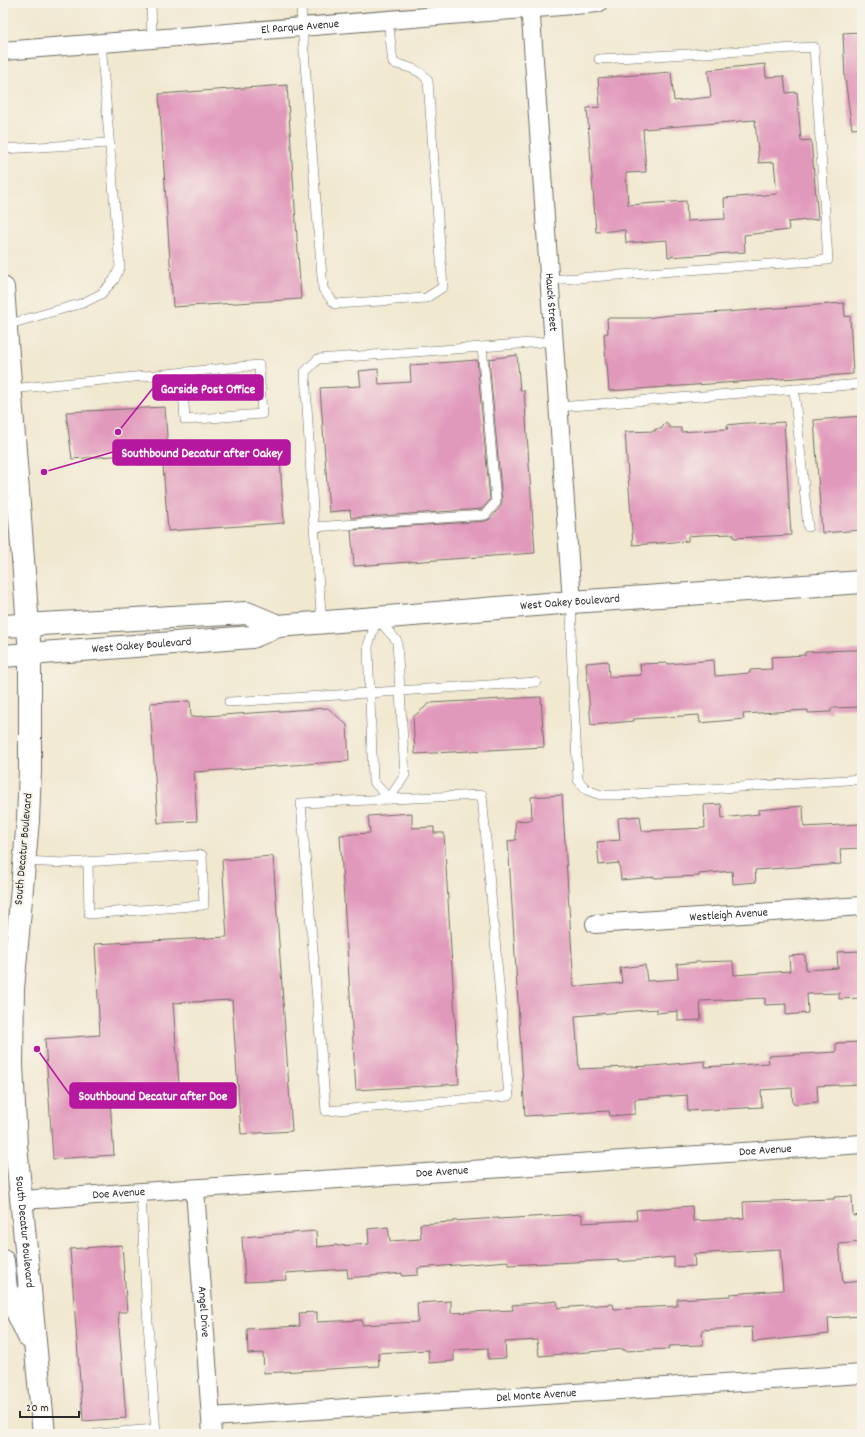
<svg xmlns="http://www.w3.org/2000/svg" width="865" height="1437" font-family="Dekko,sans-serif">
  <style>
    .building { fill: #e199bb; fill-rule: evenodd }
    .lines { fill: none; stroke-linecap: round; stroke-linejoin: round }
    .service-casing { stroke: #706d65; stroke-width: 10 }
    .minor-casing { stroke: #706d65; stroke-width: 20 }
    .secondary-casing { stroke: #706d65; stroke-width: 24 }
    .primary-casing { stroke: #706d65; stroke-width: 24 }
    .service { stroke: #fff; stroke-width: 9 }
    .minor { stroke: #fff; stroke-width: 18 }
    .secondary { stroke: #fff; stroke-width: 22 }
    .primary { stroke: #fff; stroke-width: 22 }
    .labels { text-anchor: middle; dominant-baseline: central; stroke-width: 4; stroke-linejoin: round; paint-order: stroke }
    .street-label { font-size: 12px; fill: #2b2b2b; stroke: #f7f3e8 }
    .leader { fill: none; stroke: #b5179e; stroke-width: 1.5 }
    .callout-dot { fill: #b5179e; stroke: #f7f3e8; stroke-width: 1.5 }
    .callout { fill: #b5179e; stroke: #b5179e; stroke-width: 1.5 }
    .callout-label { font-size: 13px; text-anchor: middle; font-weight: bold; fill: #fff }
  </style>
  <rect width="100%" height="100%" fill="#f7f3e8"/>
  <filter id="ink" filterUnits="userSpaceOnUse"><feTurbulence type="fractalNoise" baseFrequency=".025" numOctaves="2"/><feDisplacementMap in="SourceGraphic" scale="8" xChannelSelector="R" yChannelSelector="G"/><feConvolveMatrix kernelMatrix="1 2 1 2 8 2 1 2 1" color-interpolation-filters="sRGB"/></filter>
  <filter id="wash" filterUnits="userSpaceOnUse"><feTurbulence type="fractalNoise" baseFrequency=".012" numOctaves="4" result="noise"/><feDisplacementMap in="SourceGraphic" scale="16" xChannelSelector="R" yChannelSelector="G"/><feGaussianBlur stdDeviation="0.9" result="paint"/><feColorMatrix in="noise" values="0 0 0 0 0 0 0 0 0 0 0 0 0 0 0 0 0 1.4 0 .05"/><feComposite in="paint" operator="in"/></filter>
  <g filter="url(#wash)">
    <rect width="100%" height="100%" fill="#f1e8d0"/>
    <g id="blocks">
      <g class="building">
        <polygon points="862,32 862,128 852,129 845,79 843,33"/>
        <path d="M 765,64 L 766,77 L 784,76 L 786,93 L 797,92 L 801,141 L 811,140 L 818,219 L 788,222 L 789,230 L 744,235 L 745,252 L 668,257 L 667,240 L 626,243 L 625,230 L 596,232 L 587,108 L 600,107 L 598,78 L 671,72 L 674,101 L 711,97 L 708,70 ZM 755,120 L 759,163 L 774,162 L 777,194 L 724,198 L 725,219 L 687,221 L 686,201 L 628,205 L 626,173 L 646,172 L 643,129 Z"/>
        <polygon points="287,85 301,299 173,307 159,94"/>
        <polygon points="844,303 845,317 850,316 853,374 609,391 607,364 606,364 604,334 608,333 607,318 645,318 671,315 726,312"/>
        <polygon points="517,355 520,390 524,390 535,553 354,566 351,530 485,521 490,519 501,506 502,501 489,359"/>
        <polygon points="477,360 490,500 482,509 351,518 350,510 329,512 320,388 361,386 359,371 378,369 379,384 411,382 410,365"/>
        <polygon points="165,407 168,452 72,459 66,412"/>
        <polygon points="862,416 862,530 822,533 814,420"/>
        <polygon points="666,422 670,428 681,428 681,432 728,429 727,425 746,423 754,423 754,424 784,422 791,535 734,538 734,534 702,535 688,536 688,541 633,545 625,432 655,431 655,429 661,429"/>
        <polygon points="279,444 284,523 168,531 162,452"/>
        <polygon points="848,650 862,650 862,707 831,708 831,712 808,713 808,710 743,714 744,719 700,723 699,715 634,719 634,721 591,725 586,663 608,661 609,677 641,675 640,664 668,663 668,664 714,660 715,676 750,673 750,670 772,669 771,657 805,655 805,652"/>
        <polygon points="541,697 544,747 415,754 413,717 430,703"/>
        <polygon points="190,701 191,717 328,708 347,725 349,761 194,772 197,821 158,823 150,703"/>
        <polygon points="562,795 574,987 622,983 620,968 645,965 647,981 678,979 677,964 697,962 733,961 734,975 790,971 789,956 805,955 806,970 838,968 837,952 862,951 862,998 839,999 839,993 807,994 808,1013 786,1015 786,1004 765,1005 765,998 700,1001 701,1020 678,1021 678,1011 657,1013 657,1009 575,1016 579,1069 653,1066 705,1061 705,1067 769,1063 768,1056 836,1052 836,1043 862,1042 862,1084 817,1086 818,1102 793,1104 792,1088 761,1090 762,1107 688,1111 687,1095 635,1099 635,1114 610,1116 609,1111 525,1116 508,841 516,840 515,821 532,820 531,797"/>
        <polygon points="721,804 722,818 759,814 758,810 803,806 804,827 860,824 861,848 840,849 841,864 755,870 756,882 733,884 732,871 699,874 699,876 655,878 655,877 621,880 619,863 599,865 597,842 620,840 618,818 640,816 642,831 705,828 704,805"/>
        <polygon points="412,813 412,828 434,827 434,833 444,833 459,1084 356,1090 340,835 370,833 368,816"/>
        <polygon points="273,856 292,1131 241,1134 232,1000 173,1003 180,1097 110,1101 114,1155 53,1159 45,1039 100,1035 95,944 227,937 222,860"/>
        <polygon points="852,1196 853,1216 862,1215 862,1242 839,1244 843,1283 862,1281 862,1316 828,1318 829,1334 753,1342 752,1327 702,1330 703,1345 669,1346 669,1349 624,1351 624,1349 539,1356 537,1340 505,1342 506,1358 488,1359 488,1348 454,1350 454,1361 429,1363 428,1350 378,1353 379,1366 264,1373 263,1353 248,1354 247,1329 300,1326 299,1313 317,1312 317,1322 362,1320 362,1325 418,1322 417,1303 451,1301 451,1313 513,1310 512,1305 557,1301 558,1308 613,1304 614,1309 677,1306 677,1299 730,1296 730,1294 783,1290 780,1249 694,1254 695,1266 674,1267 674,1257 618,1262 618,1260 508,1265 508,1261 418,1268 418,1275 402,1276 402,1273 348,1278 347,1269 286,1273 287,1280 245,1282 242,1237 316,1231 317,1247 337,1245 337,1246 369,1244 368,1229 388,1227 390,1241 421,1239 420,1224 453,1222 453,1221 498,1218 498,1219 582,1214 582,1223 637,1220 636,1210 692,1206 693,1221 716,1220 744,1218 743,1202 834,1199 834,1197"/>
        <polygon points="122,1245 127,1312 118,1312 126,1418 83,1421 70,1249"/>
      </g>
    </g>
  </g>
  <g filter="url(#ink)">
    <use href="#blocks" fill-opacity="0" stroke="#706d65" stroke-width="1"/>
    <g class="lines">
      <defs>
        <g id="service">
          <polyline points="151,3 152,39"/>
          <path d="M 301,3 L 302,26 L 323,289 L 335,304 L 426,298 L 443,287 L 428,81 C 421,69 407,67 393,63 L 388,19"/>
          <polyline points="3,149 109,143"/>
          <polyline points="549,280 828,260 814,47 599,59"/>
          <polyline points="6,325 83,303 101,294 114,280 120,267 101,43"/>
          <polyline points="482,347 554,341"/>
          <polyline points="10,389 259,365 262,414 185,420 182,372"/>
          <polyline points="794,389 808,527"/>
          <polyline points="558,407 862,384"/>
          <polyline points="314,527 485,515 496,502 482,347 318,359 305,372 314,527 322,623"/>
          <polyline points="572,602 571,645 578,780 587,790 601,795 618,795 862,779"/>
          <polygon points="377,618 397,641 405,775 389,799 373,781 368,646"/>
          <polyline points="229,702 536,682"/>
          <polygon points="482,795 509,1096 326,1111 301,803"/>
          <polyline points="23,861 66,863 202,855 204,905 89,914 88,862"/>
          <polyline points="141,1192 146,1295 156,1434"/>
          <polyline points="96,1434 155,1429"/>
        </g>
        <g id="minor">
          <path id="s1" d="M 530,3 L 572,602"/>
          <path id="s2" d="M 3,51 L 598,3"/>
          <path id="s3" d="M 595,924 L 862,906"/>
          <path id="s4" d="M 195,1189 L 212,1434"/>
          <path id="s5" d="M 22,1200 L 862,1144"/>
          <path id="s6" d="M 211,1417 L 862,1374"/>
        </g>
        <g id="secondary">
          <polyline points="3,626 247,613 278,626"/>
          <path id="s7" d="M 3,656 L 252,637 L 278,626 L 572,602 L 862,582"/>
        </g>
        <g id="primary">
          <path id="s8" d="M 3,288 L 30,654 L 30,770 L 28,820 L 13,989 L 12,1065 L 16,1146 L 44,1434"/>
          <polyline points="3,1261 6,1289 29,1337"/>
        </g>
      </defs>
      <use href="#service" class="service-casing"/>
      <use href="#minor" class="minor-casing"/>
      <use href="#secondary" class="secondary-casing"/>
      <use href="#primary" class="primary-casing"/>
      <use href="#service" class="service"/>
      <use href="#minor" class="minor"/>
      <use href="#secondary" class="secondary"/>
      <use href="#primary" class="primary"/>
    </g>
  </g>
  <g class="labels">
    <g class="street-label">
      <text stroke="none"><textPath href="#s2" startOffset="298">El Parque Avenue</textPath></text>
      <text stroke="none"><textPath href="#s1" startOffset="300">Hauck Street</textPath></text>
      <text stroke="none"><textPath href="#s7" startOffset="571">West Oakey Boulevard</textPath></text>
      <text stroke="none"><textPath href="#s7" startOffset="139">West Oakey Boulevard</textPath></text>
      <text transform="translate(24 849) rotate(-85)">South Decatur Boulevard</text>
      <text stroke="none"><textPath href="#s3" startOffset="134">Westleigh Avenue</textPath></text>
      <text stroke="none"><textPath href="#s5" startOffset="745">Doe Avenue</textPath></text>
      <text stroke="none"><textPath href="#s5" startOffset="421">Doe Avenue</textPath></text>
      <text stroke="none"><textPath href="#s5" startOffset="97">Doe Avenue</textPath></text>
      <text stroke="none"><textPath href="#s8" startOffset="946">South Decatur Boulevard</textPath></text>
      <text stroke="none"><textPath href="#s4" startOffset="123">Angel Drive</textPath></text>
      <text stroke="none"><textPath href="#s6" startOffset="326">Del Monte Avenue</textPath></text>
    </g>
  </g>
  <path class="leader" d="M118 432L153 388M44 472L113 452M37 1049L70 1095"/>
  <g class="callout-dot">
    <circle cx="118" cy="432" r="4"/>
    <circle cx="44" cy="472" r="4"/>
    <circle cx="37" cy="1049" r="4"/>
  </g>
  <g class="callout">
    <rect x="153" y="375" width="110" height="25" rx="4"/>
    <rect x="113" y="440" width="177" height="25" rx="4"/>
    <rect x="70" y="1083" width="166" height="25" rx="4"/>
  </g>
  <g class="callout-label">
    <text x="208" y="393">Garside Post Office</text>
    <text x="202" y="457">Southbound Decatur after Oakey</text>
    <text x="153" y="1100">Southbound Decatur after Doe</text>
  </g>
  <rect width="865" height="1437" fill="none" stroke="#f7f3e8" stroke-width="16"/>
  <path d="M20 1411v6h59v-6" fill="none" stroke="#2b2b2b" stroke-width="2"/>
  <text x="26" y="1411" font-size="12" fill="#2b2b2b" stroke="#f7f3e8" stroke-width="3" paint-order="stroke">20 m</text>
</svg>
